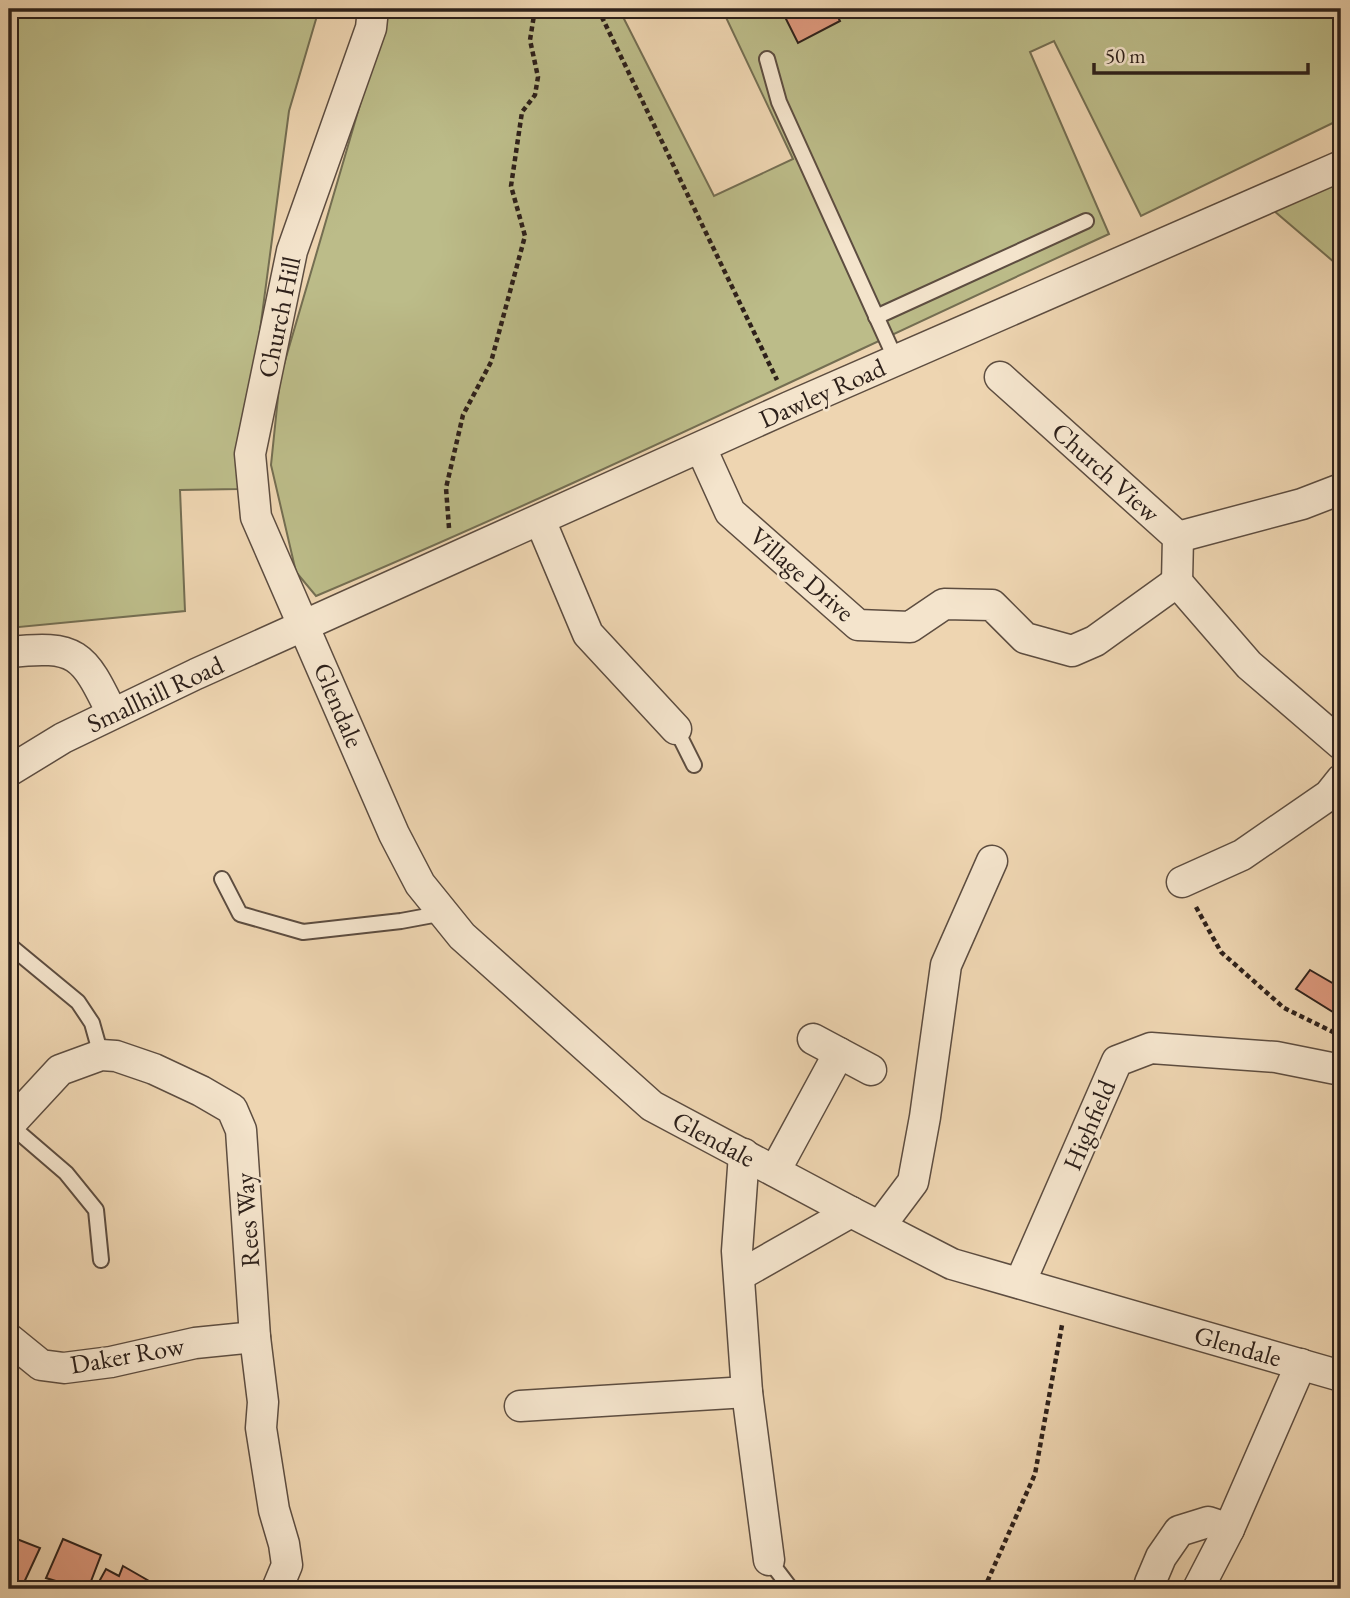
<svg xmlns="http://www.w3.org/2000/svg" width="1350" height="1598" font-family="'EB Garamond',serif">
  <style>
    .green { fill: #bcbc89; stroke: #746e52; stroke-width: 2 }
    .building { fill: #df997e; stroke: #2d201a; stroke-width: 2 }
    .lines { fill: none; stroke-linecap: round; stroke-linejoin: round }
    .service-casing { stroke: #5d4d40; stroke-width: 18 }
    .minor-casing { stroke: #5d4d40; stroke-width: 33 }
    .path { stroke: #2d201a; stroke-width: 4.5; stroke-dasharray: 5 3.5; stroke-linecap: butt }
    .service { stroke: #f4e4cc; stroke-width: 14 }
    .minor { stroke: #f4e4cc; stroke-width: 30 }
    .labels { text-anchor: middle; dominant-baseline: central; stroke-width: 5; stroke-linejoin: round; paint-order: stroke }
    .street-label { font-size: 26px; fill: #2d201a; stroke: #f4e4cc }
  </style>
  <rect width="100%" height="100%" fill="#eed5b1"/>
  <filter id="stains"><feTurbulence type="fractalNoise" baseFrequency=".00286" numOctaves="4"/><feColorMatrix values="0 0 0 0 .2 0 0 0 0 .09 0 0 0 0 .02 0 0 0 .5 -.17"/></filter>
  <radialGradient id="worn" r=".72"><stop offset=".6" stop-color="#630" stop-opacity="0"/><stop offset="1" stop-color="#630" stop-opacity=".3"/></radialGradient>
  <g class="green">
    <polygon points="9,9 319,9 289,111 239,489 180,490 185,611 9,628"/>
    <path d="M 388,9 L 619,9 L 714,196 L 793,159 L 722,9 L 1341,9 L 1341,119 L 1141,216 L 1054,41 L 1030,52 L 1109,234 C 845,355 584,483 316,596 L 296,572 L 271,465 L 280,378 Z"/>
    <polygon points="1341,181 1341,268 1273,210"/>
  </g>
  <g class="building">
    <polygon points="781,9 834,9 840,21 798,43"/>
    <polygon points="1310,970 1341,988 1341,1017 1296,989"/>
    <polygon points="9,1536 40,1548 21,1589 9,1585"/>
    <polygon points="63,1539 101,1555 88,1589 82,1589 46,1578"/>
    <polygon points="123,1566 163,1589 95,1589 106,1569 119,1576"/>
  </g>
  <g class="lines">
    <defs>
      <g id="service">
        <polyline points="767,59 779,102 896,360"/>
        <polyline points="876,317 1086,221"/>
        <polyline points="676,729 694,765"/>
        <polyline points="222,879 240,914 303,932 401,921 444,913"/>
        <polyline points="9,945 78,1002 92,1023 101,1055"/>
        <polyline points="9,1124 66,1173 96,1210 101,1260"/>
        <polyline points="769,1560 791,1589"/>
      </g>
      <g id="minor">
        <polyline points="373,9 371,28 292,251 250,454 256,517 394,834 420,884 462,936 652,1106 851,1212 952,1264 1341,1376"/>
        <polyline points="1000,377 1178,537 1177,582"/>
        <polyline points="701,448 730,512 858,625 910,627 944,604 992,605 1025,638 1072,651 1095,641 1177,582 1249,665 1341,744"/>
        <polyline points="540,520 588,634 676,729"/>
        <polyline points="1178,537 1302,504 1341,489"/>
        <path d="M 9,652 C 77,645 83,653 112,713"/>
        <polyline points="9,771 63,738 196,674 789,407 1341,166"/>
        <polyline points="1182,882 1242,855 1329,795 1341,780"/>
        <polyline points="813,1039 871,1070"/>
        <polyline points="9,1125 60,1070 101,1055 116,1056 154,1069 201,1091 232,1109 241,1130 255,1337 263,1402 261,1428 274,1510 284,1544 287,1565 277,1589"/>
        <polyline points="744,1154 737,1251 747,1392 769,1560"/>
        <polyline points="775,1171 839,1053"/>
        <polyline points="880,1226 913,1182 925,1117 946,965 992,861"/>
        <polyline points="740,1275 851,1212"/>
        <polyline points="1020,1283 1117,1061 1151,1048 1276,1057 1341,1070"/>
        <polyline points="9,1339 41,1365 64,1368 111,1362 195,1343 255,1337"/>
        <polyline points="520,1406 747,1392"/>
        <polyline points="1150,1589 1150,1583 1161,1557 1179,1531 1208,1522 1229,1529"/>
        <polyline points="1198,1589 1229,1529 1301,1364"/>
      </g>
    </defs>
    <use href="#service" class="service-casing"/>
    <use href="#minor" class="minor-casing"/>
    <g class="path">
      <polyline points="598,9 777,380"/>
      <polyline points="449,528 446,488 463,415 491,362 525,236 511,186 522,112 535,95 538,77 530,40 535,9"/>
      <polyline points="1196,907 1221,952 1284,1008 1341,1036"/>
      <polyline points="984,1589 1035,1474 1062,1325"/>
    </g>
    <use href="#service" class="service"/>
    <use href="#minor" class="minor"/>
  </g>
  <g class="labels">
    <g class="street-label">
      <text transform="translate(279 317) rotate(-78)">Church Hill</text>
      <text transform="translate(822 393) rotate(-24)">Dawley Road</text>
      <text transform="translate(1106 472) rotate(42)">Church View</text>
      <text transform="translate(802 574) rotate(41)">Village Drive</text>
      <text transform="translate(155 694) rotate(-25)">Smallhill Road</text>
      <text transform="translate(339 705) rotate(67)">Glendale</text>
      <text transform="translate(1089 1125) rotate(-67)">Highfield</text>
      <text transform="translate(714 1139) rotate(28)">Glendale</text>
      <text transform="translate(247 1220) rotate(-94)">Rees Way</text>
      <text transform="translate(1238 1346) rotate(16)">Glendale</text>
      <text transform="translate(127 1355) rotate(-10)">Daker Row</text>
    </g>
  </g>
  <rect width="1350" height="1598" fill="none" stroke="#eed5b1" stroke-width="35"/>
  <rect x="10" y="10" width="1329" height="1577" fill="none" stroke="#2d201a" stroke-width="3.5"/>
  <rect x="18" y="18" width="1315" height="1563" fill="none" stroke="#2d201a" stroke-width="2"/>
  <path d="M1094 63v10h214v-10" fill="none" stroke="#2d201a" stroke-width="3.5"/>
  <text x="1105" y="63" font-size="21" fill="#2d201a" stroke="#f4e4cc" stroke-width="5" paint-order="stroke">50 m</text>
  <rect width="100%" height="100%" filter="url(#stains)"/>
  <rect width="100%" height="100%" fill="url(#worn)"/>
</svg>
